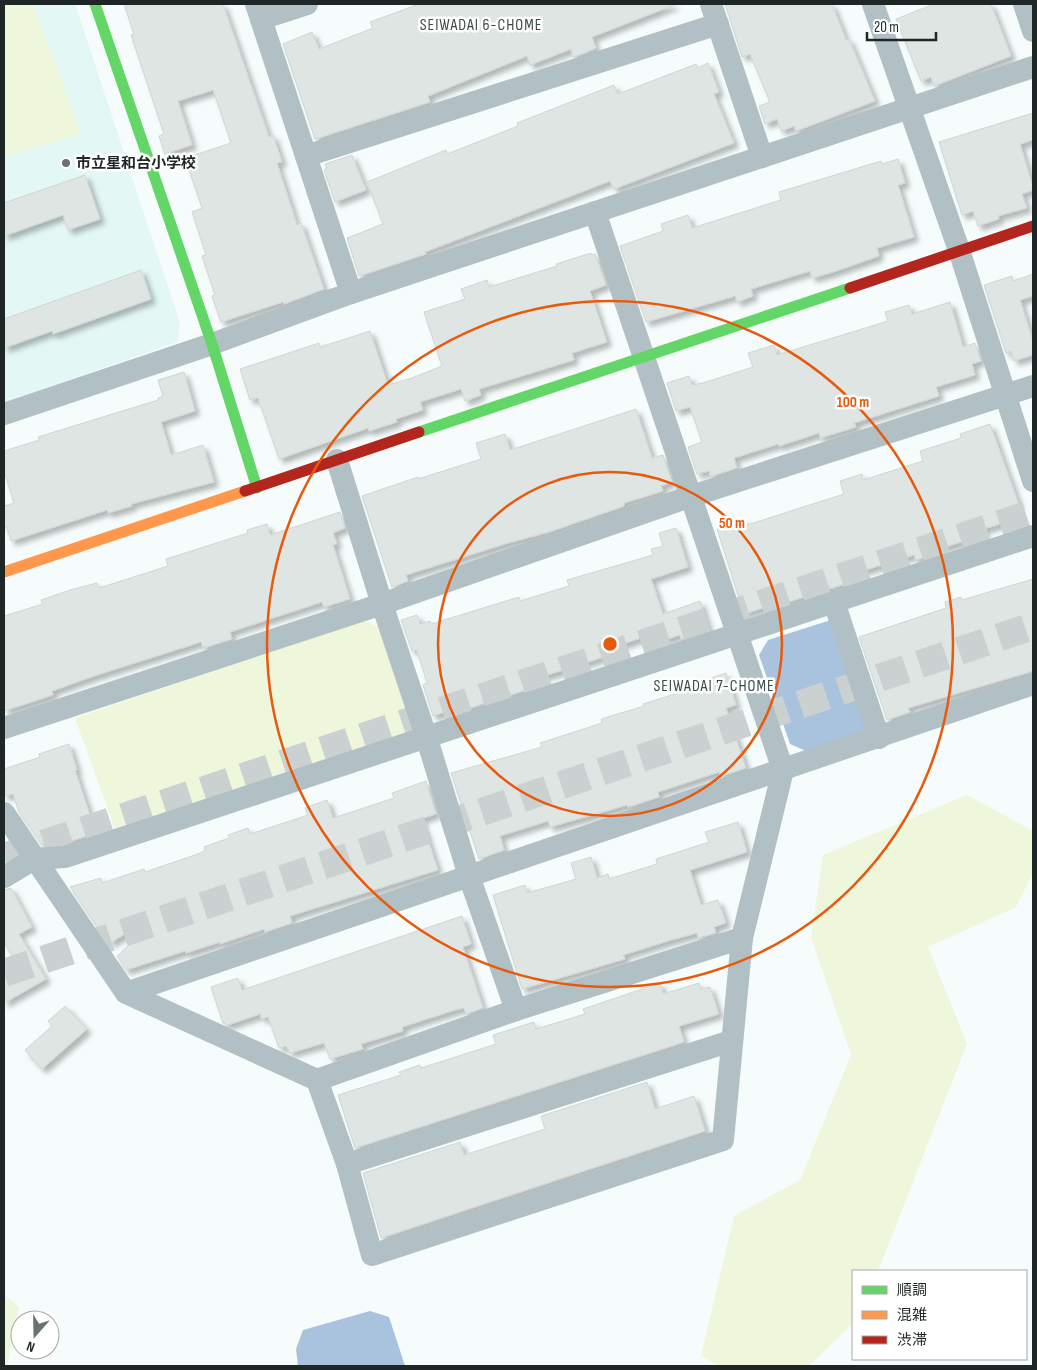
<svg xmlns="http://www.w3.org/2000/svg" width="1037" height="1370" font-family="'Sofia Sans Condensed','Noto Sans JP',sans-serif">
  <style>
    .built { fill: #e3f7f4 }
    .green { fill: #eef6dc }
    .water { fill: #a9c2de }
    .building { fill: #dfe5e2; stroke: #d1d6d3; filter: url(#shadow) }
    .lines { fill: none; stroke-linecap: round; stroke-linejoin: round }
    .highway-tunnel { stroke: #cad1d0; stroke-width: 28; stroke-dasharray: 28 14; stroke-linecap: butt }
    .street { stroke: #b1c0c4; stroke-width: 22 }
    .fast { stroke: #63d668; stroke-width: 11 }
    .slow { stroke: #ff974d; stroke-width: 11 }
    .jam { stroke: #b3261e; stroke-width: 11 }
    .ring { fill: none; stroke: #e8590c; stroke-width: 2.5 }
    .poi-dot { fill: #6a7271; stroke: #fff; stroke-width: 2 }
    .labels { text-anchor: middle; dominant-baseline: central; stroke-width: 5; stroke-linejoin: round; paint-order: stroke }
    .poi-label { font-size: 15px; font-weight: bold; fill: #1f2726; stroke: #fff; text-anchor: start }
    .neighbourhood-label { font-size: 16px; letter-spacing: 1px; fill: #394b48; stroke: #fff }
    .centre { fill: #e8590c; stroke: #fff; stroke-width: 2.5 }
    .ring-label { font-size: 15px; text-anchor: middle; font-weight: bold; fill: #e8590c; stroke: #fff; stroke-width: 5; stroke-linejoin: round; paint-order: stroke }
  </style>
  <defs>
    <filter id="shadow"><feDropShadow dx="4.5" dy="4.5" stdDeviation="2.5" flood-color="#0004"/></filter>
  </defs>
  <rect width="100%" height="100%" fill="#f5fcfb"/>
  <polygon class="built" points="4,4 75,4 180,323 177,342 4,402"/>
  <g class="green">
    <polygon points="4,4 33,4 81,134 4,157"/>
    <polygon points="362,620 379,627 409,721 404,736 115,829 75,718"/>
    <polygon points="967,795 1033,831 1033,873 1016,907 928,947 967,1044 878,1271 853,1271 853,1323 809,1366 719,1366 701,1356 734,1216 800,1180 851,1055 811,937 823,855"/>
    <polygon points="4,1295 19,1307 7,1366 4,1366"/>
  </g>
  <g class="water">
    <polygon points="831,620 868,729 806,751 790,744 759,655 768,640"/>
    <polygon points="370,1311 389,1317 405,1366 298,1366 296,1349 303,1330"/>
  </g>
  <g class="building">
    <polygon points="124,4 223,4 269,137 273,135 282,162 277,163 297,225 301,223 324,289 284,304 283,302 221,322 212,296 215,295 202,256 206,255 192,212 202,208 185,158 231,143 213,90 178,101 192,145 165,154 159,136 164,134 131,35 134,34"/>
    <polygon points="419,4 674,4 674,5 592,37 596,48 585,53 573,57 571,49 530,65 527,56 428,96 430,102 315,139 283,44 312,32 319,49 373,28 370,22"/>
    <polygon points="725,4 832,4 846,40 849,39 875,101 796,131 794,126 781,131 777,119 765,124 759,106 770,102 750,54 742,57"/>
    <polygon points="934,4 991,4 1011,56 934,86 931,77 921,81 896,19"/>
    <polygon points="708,63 719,92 714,94 734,143 614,189 610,181 425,252 426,254 359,276 347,238 383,224 367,182 446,150 447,154 518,126 517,123 614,85 618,94 696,64 698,68"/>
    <polygon points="1033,113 1033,140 1020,144 1033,187 1033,190 1022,194 1027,208 998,216 999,219 978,226 973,211 962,215 939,142"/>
    <polygon points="352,155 366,190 335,202 324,170 327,168 325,164"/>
    <polygon points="898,159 905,183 898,185 914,237 877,248 879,256 833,272 812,278 810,271 751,289 753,296 737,302 735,296 646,322 620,246 663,231 661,224 688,215 692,228 781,200 779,192 881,161 882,164"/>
    <polygon points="85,175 100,219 68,230 63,215 4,236 4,203"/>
    <polygon points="591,253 591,255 595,254 606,285 590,291 607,342 572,353 574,360 479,389 481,395 465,401 461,389 420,402 423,410 396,419 397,422 369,431 368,428 279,459 258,398 250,400 240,369 319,343 320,347 370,331 388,385 412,378 442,366 424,312 465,299 461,289 487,280 489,287 557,266 556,264"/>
    <polygon points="141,270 151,299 53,334 52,331 4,348 4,319"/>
    <polygon points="1033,274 1033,296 1020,300 1033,341 1033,355 1014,361 1011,351 1006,353 984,285 1012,276 1013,281"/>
    <polygon points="950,302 963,347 975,343 981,361 972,364 975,375 936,387 939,396 854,423 856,427 820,438 819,433 779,446 778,444 734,458 737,468 711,476 709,471 697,474 688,447 702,442 690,407 676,411 667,383 689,376 692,385 703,383 753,367 748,353 774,345 777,355 888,321 885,312 909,305 912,314"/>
    <polygon points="184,372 195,411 161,422 171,455 203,445 214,482 131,504 132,506 108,513 107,510 11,541 7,527 4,528 4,506 14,503 4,471 4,451 39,440 38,437 158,400 158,398 163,396 158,380"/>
    <polygon points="636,409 652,458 663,455 672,482 661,486 663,491 624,503 624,506 549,532 508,543 406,575 408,581 392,587 362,496 418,477 418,479 481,459 476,443 505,434 510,450"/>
    <polygon points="990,424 1019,505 1010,508 1014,520 983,529 985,534 936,550 937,553 916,560 914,555 855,573 857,580 782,604 781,602 744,614 717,529 746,520 747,525 844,494 840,481 862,474 863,480 923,461 920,451 961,438 960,434"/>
    <polygon points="340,512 345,528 333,533 337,544 333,545 350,599 324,607 322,602 279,616 230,632 232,639 203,648 201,642 160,655 94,676 52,691 53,695 4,711 4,616 43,604 41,600 70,590 97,583 99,588 168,566 166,559 248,533 247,530 267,524 270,535"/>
    <polygon points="676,528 688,567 651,579 663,614 700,601 709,630 681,639 680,635 656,643 653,634 614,647 616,653 532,680 535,687 458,712 457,708 433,716 423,685 427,683 417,650 412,651 401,620 417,615 420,624 430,621 431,624 519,597 520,601 569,586 567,580 653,555 651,549 663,546 659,533"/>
    <polygon points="1033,579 1033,671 908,708 910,712 887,720 859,637 946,608 945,602 961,597 962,600"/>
    <polygon points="726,673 736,705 726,708 746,768 721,776 719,772 658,792 659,797 628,807 627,805 550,827 548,821 500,836 504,850 479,859 451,773 542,747 540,743 602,723 601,719 644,706 643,704 688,690 687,686"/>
    <polygon points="69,744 77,770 75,770 96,833 68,842 67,839 42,845 19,812 13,794 4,796 4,769 40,757 39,754"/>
    <polygon points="426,781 436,814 421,819 438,870 290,916 292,923 265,932 264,929 220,944 220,942 186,953 185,951 126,970 117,956 147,928 143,923 110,943 107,933 102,934 70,887 101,878 102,883 144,869 145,872 192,856 205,851 204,847 229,838 228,835 248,828 250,834 308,815 305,808 327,800 333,818 394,798 392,793"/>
    <polygon points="738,822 747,852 690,870 701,905 718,900 726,923 714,927 716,933 698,938 697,933 671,940 623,955 625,959 522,989 493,895 525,885 527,893 576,879 571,863 591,857 597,878 608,874 609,879 657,864 656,859 709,842 705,832"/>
    <polygon points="11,888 32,927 19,934 46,979 4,1003 4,974 18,966 4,942 4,890"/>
    <polygon points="462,916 471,944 463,947 483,1008 466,1014 464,1008 455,1010 402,1027 403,1031 361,1044 363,1049 330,1059 324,1043 290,1053 286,1046 279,1048 268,1017 262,1019 260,1014 228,1025 223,1023 211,987 238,978 242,990"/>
    <polygon points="660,983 663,994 699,983 701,989 710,987 719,1014 679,1026 684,1042 355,1148 338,1095 401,1075 399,1072 420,1065 421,1068 496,1044 493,1035 534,1022 536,1029 585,1014 583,1009"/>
    <polygon points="65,1006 87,1029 42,1069 25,1050 52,1026 48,1021"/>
    <polygon points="647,1082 655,1109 694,1096 705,1131 381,1238 363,1173 460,1142 464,1155 545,1129 541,1116"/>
  </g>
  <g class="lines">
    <g class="highway-tunnel">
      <polyline points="4,857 1033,513"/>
      <polyline points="4,973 1033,626"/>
    </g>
    <g class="street">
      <polyline points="256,4 351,293"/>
      <polyline points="711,4 762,157"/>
      <polyline points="873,4 959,250 1033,481"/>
      <polyline points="1024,4 1033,31"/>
      <polyline points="261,19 307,4"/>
      <polyline points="306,156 718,24"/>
      <polyline points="4,414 212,344 351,293 1033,67"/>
      <polyline points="337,460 382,604 427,739 469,876 516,1010"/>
      <polyline points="834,602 879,738"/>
      <polyline points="4,728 382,604 692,496 1033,386"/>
      <polyline points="4,813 126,993 317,1080 347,1164 372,1255 723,1140 742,938 783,770 595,212"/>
      <polyline points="4,877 34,859 65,857 1033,536"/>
      <polyline points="126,993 1033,684"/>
      <polyline points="317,1080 516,1010 742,938"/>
      <polyline points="347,1164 731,1041"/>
    </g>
    <g class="fast">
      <polyline points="95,4 212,344 257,488"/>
      <polyline points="419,432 850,288"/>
    </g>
    <polyline class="slow" points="4,572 245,491"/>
    <g class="jam">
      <polyline points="850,288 1033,226"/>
      <polyline points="245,491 419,432"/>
    </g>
  </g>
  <g class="ring">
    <circle cx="610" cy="644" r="172"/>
    <circle cx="610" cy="644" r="343"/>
  </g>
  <circle class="poi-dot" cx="66" cy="163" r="5"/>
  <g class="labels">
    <g class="poi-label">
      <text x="76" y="163">市立星和台小学校</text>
    </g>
    <g class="neighbourhood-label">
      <text x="481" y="25">SEIWADAI 6-CHOME</text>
      <text x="714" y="686">SEIWADAI 7-CHOME</text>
    </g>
  </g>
  <circle cx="610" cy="644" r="8" class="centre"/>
  <g class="ring-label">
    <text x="853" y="407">100 m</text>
    <text x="732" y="528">50 m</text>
  </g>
  <rect width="1037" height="1370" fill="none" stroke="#1f2726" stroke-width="10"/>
  <rect x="852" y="1270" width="175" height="90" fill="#ffffff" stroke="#a5a9a8"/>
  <rect x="862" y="1286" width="25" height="8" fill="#63d668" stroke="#a5a9a8"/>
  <text x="897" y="1295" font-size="15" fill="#1f2726">順調</text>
  <rect x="862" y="1311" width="25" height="8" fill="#ff974d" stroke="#a5a9a8"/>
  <text x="897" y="1320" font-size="15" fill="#1f2726">混雑</text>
  <rect x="862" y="1336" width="25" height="8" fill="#b3261e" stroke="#a5a9a8"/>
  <text x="897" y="1345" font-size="15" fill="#1f2726">渋滞</text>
  <g transform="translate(35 1335) rotate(200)"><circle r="24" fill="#ffffff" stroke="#a5a9a8"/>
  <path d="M0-4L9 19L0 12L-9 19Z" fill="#6a7271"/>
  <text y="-8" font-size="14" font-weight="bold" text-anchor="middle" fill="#1f2726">N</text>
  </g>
  <path d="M867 32v8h69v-8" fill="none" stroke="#1f2726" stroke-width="2.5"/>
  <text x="874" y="32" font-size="15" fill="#1f2726" stroke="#ffffff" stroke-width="4" paint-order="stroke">20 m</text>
</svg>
